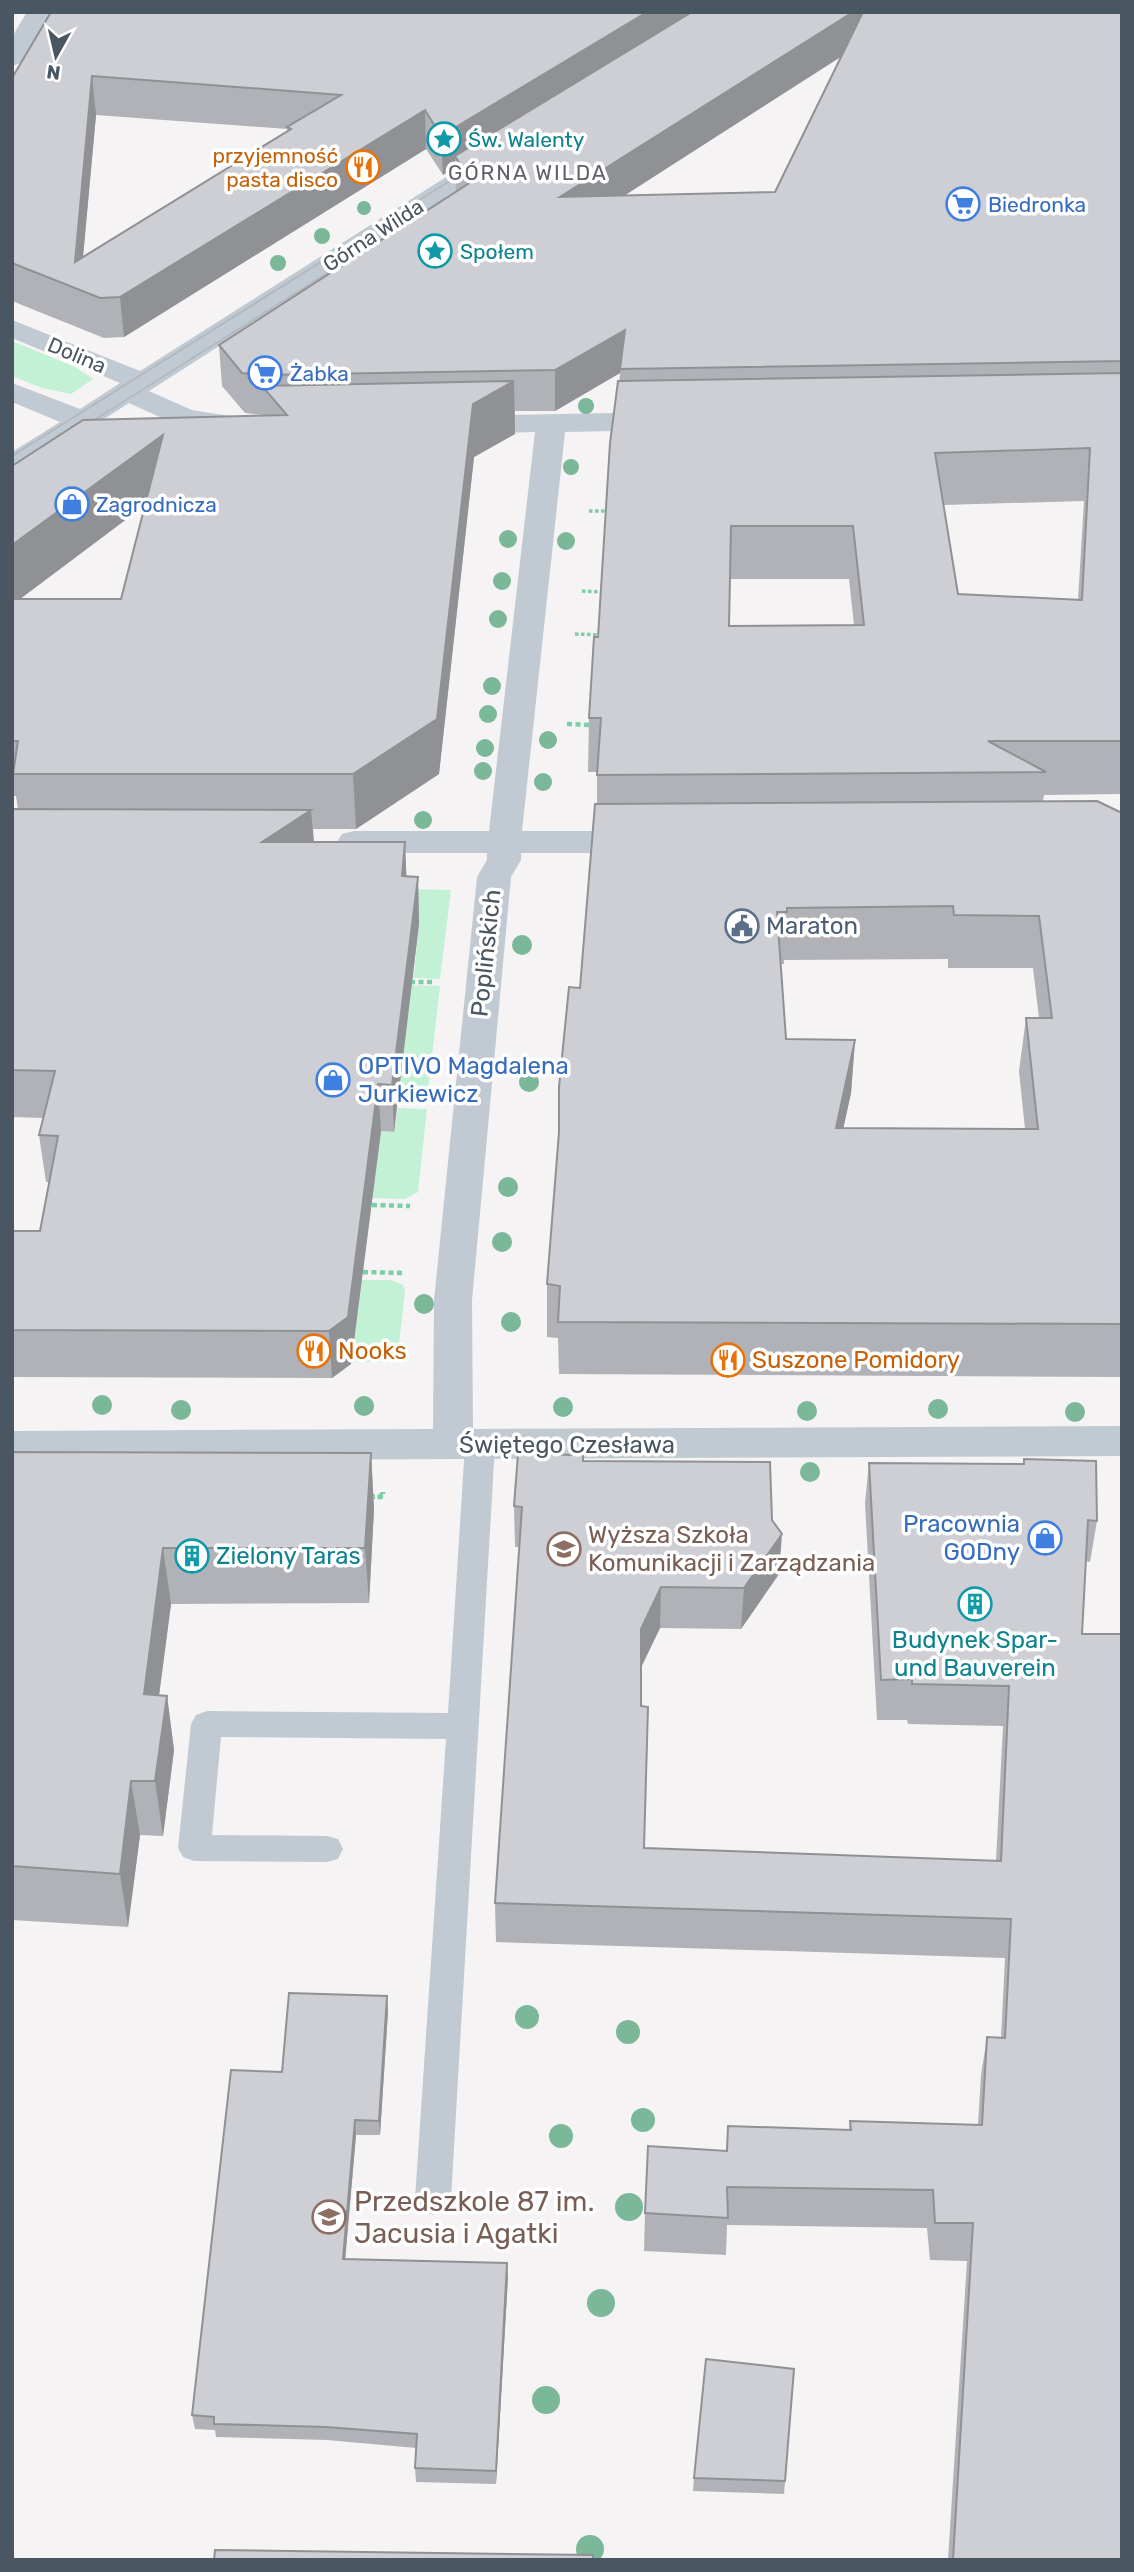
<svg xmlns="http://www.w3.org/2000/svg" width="1134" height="2572" font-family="Rubik,sans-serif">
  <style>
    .green { fill: #c3f1d5 }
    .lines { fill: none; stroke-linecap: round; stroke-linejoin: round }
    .path-far2 { stroke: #7ad0a6; stroke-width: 3.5; stroke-dasharray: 3.5 2.5; stroke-linecap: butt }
    .path-far1 { stroke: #7ad0a6; stroke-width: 4.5; stroke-dasharray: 5 3.5; stroke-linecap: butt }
    .path { stroke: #7ad0a6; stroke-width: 5; stroke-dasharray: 6 4.5; stroke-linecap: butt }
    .service { fill: #c1cad2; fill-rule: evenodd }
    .minor { fill: #c1cad2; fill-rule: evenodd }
    .tram { stroke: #b5b8bd; stroke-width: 2 }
    .tree { fill: #7bb799 }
    .wall { fill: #b0b2b7; fill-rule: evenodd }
    .shaded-wall { fill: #909195 }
    .building { fill: #cdcfd5; stroke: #909195; stroke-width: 2; fill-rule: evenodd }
    .labels { text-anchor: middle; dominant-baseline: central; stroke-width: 7; stroke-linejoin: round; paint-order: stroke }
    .far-culture-label { font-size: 21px; fill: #0d838f; stroke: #fff; text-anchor: start }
    .far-food-label { font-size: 21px; fill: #c56008; stroke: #fff; text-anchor: end }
    .far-neighbourhood-label { font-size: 21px; letter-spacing: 2px; fill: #5f6368; stroke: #fff }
    .far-shop-label { font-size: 21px; fill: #366cbe; stroke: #fff; text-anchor: start }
    .far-street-label { font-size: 21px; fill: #4a5661; stroke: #fff }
    .service-label { font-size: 24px; fill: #4e5e75; stroke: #fff; text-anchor: start }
    .street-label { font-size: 24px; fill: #4a5661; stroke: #fff }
    .shop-label { font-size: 24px; fill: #366cbe; stroke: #fff; text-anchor: start }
    .food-label { font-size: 24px; fill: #c56008; stroke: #fff; text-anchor: start }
    .education-label { font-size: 24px; fill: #785e54; stroke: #fff; text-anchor: start }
    .culture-label { font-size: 24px; fill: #0d838f; stroke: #fff; text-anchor: start }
    .near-education-label { font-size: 28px; fill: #785e54; stroke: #fff; text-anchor: start }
  </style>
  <rect width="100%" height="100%" fill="#f5f3f3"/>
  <g class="green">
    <polygon points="12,341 75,367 93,379 71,394 42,388 12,376"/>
    <polygon points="407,889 451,890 440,979 399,977 399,974 414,974 419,925"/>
    <polygon points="398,985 440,986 428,1091 386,1090"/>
    <polygon points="398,1108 427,1109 418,1192 405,1199 372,1198 381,1131 394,1132"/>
    <polygon points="362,1280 391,1280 403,1285 405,1292 398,1353 388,1362 351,1362"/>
  </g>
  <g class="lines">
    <g class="path-far2">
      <polyline points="589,511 612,511"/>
      <polyline points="582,591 605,592"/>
      <polyline points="575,634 602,635"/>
    </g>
    <g class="path-far1">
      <polyline points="567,724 591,725"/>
      <polyline points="410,982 433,982"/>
      <polyline points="392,1097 422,1098"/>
      <polyline points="372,1205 410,1206"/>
      <polyline points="363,1272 402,1273"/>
      <polyline points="369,1497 383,1497 383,1492"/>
    </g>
    <polyline class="path" points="369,1497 383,1495"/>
    <polygon class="service" points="480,1434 490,1437 495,1445 451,2199 445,2210 433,2215 421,2210 415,2199 446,1739 221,1737 212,1835 327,1836 338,1839 343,1849 338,1859 327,1862 194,1861 183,1857 178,1848 191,1724 196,1715 207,1711 448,1713 465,1445 470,1437"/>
    <g class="minor">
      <polygon points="27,12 52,12 21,63 12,66 12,37"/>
      <path d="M 501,146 L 510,148 L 514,154 L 510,160 L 149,391 L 192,410 L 248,419 L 253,425 L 248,431 C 210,441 163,419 129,403 L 23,471 L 12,474 L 12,452 L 60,422 L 12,402 L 12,383 L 80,409 L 120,383 L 12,338 L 12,320 L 140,371 L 492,148 Z"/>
      <polygon points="665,412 675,415 680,421 675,427 665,430 565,432 522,831 644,831 656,834 661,842 656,850 644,853 521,853 521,860 511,877 472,1300 473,1429 1122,1426 1122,1456 12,1461 12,1431 433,1429 434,1300 477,877 487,860 487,853 354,853 342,850 337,842 342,834 354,831 489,831 535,432 462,434 452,431 447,425 452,419 462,416"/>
    </g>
    <g class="tram">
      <polyline points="77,431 453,194"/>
      <polyline points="12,456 472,167"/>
    </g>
  </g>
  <g class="tree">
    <circle cx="364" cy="208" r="7"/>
    <circle cx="322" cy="236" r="8"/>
    <circle cx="278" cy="263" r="8"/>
    <circle cx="586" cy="406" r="8"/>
    <circle cx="571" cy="467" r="8"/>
    <circle cx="508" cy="539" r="9"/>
    <circle cx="566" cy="541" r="9"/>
    <circle cx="502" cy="581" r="9"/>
    <circle cx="498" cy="619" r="9"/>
    <circle cx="492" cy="686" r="9"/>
    <circle cx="488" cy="714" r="9"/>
    <circle cx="548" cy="740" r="9"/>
    <circle cx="485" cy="748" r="9"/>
    <circle cx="483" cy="771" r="9"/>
    <circle cx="543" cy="782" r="9"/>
    <circle cx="423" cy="820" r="9"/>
    <circle cx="522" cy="945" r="10"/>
    <circle cx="529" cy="1082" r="10"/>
    <circle cx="508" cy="1187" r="10"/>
    <circle cx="502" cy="1242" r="10"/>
    <circle cx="424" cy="1304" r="10"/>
    <circle cx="511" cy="1322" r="10"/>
    <circle cx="102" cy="1405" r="10"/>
    <circle cx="364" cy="1406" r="10"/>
    <circle cx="563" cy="1407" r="10"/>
    <circle cx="938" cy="1409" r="10"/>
    <circle cx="181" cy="1410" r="10"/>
    <circle cx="807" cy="1411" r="10"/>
    <circle cx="1075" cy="1412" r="10"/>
    <circle cx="810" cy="1472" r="10"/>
    <circle cx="527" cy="2017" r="12"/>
    <circle cx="628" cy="2032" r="12"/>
    <circle cx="643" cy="2120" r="12"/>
    <circle cx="561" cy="2136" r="12"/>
    <circle cx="629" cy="2207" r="14"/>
    <circle cx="601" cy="2303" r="14"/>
    <circle cx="546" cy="2400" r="14"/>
    <circle cx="590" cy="2549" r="14"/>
  </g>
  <g class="wall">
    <path d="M 1122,12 L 1122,794 L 1044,795 L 1043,801 L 1122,813 L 1122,1377 L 559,1374 L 558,1338 L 547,1337 L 547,1284 L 580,988 L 597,804 L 597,772 L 588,772 L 589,718 L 598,637 L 620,373 L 555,411 L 515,411 L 515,434 L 474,457 L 439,774 L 356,829 L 313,829 L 314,842 L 405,842 L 406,877 L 418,877 L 419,924 L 394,1132 L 381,1131 L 351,1364 L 332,1378 L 12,1377 L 12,1231 L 40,1231 L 49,1182 L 46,1182 L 39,1135 L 44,1118 L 12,1117 L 12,809 L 18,809 L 16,796 L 12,796 L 12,466 L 264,415 L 245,413 L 222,386 L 219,345 L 456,192 L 455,167 L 443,175 L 426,149 L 124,337 L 104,338 L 12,301 L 12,78 ZM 841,57 L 775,192 L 624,195 ZM 96,115 L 287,129 L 287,131 L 83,256 ZM 1084,501 L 1078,600 L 958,594 L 943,505 ZM 145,505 L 121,599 L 20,599 ZM 730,579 L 849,579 L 854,625 L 729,626 ZM 948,959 L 948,968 L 1033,968 L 1039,1018 L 1026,1018 L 1019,1071 L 1025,1129 L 843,1128 L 851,1093 L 855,1040 L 786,1039 L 780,964 L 784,964 L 784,960 Z"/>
    <polygon points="12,1452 371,1453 374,1509 369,1603 171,1604 159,1695 167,1696 174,1750 163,1836 140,1835 128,1927 12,1920"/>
    <polygon points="583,1461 772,1520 779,1574 741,1629 660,1628 641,1668 641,1706 644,1848 996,1861 1003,1726 908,1724 907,1720 877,1720 865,1503 869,1463 1097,1521 1090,1562 1086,1561 1082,1634 1122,2560 948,2560 967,2261 930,2260 927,2228 727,2225 726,2255 644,2251 645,2213 726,2151 728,2126 849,2130 850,2121 978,2125 981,2075 987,2037 1001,2038 1005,1958 496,1942 495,1903 519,1547 515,1547 514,1506"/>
    <polygon points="387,1996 388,2011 380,2135 356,2135 345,2259 508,2277 496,2484 416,2482 415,2468 416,2448 327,2440 216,2437 215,2430 195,2429 192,2415 282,2072"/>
    <polygon points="794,2369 784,2494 693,2491 694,2478"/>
  </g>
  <g class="shaded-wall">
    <polygon points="647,12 714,12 455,156 455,167 443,175 441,136"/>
    <polygon points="853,12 867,12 865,41 560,237 560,197"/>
    <polygon points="92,76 96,115 80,290 75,262"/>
    <polygon points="425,110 426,149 124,337 120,297"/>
    <polygon points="625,330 620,373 555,411 555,370"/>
    <polygon points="514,381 515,434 474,457 439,774 356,829 353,774 473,404"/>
    <polygon points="163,435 168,488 12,605 12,545"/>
    <polygon points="311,810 315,856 262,842"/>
    <polygon points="405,842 407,889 402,876"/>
    <polygon points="418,877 419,924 394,1132 392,1085"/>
    <polygon points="855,1040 851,1093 832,1181 836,1128"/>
    <polygon points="378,1084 381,1131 351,1364 332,1378 329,1331"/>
    <polygon points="371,1453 374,1509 369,1603 365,1548"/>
    <polygon points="782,1534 779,1574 741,1629 744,1588"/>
    <polygon points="163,1548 171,1604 152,1749 144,1694"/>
    <polygon points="661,1587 660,1628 640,1669 641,1629"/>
    <polygon points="167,1696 174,1750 163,1836 155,1781"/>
    <polygon points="131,1781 140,1835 128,1927 120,1874"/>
    <polygon points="387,1996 388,2011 380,2135 379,2121"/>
    <polygon points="355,2120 356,2135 344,2273 343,2259"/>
    <polygon points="507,2263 508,2277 496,2484 496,2471"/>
  </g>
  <g class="building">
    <path d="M 51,12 L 647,12 L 441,136 L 425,110 L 120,297 L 100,298 L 12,263 L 12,78 ZM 92,76 L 341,95 L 287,127 L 291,129 L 75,262 Z"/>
    <polygon points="692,12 853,12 560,197 775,192 863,12 1122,12 1122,361 620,369 625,330 555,370 260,375 242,373 219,345 471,182 455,156"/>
    <path d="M 1122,373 L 1122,741 L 988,741 L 1046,772 L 597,775 L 601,718 L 589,718 L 594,637 L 598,637 L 610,443 L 618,381 ZM 1090,448 L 1082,600 L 958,594 L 935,453 ZM 731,526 L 853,526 L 864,625 L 729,626 Z"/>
    <polygon points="514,381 473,404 437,719 353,774 13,774 18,741 12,741 12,599 121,599 163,435 12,545 12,466 83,420 287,415 262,386"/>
    <path d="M 1097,801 L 1122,813 L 1122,1324 L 558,1322 L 560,1286 L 547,1284 L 559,1132 L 559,1087 L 569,987 L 580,988 L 595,804 ZM 953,906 L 954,915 L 1039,916 L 1052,1018 L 1026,1018 L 1038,1129 L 836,1128 L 855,1040 L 786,1039 L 777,912 L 787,912 L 787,908 Z"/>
    <polygon points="12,809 311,810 262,842 405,842 402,876 418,877 392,1085 378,1084 348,1317 329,1331 12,1330 12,1231 40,1231 58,1136 39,1135 55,1071 12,1070"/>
    <polygon points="12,1452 371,1453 365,1548 163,1548 144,1694 167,1696 155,1781 131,1781 120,1874 12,1866"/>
    <polygon points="518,1454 583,1455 583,1461 770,1462 772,1520 782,1534 744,1588 661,1587 641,1629 641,1706 648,1707 644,1848 1001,1861 1009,1686 912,1684 912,1679 881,1680 869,1463 1024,1464 1024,1459 1096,1461 1097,1521 1088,1520 1082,1634 1122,1634 1122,2560 953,2560 973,2223 935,2223 933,2190 727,2187 728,2218 645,2213 648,2146 727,2151 728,2126 851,2130 850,2121 982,2125 987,2037 1005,2038 1011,1919 495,1903 522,1507 514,1506"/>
    <polygon points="289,1993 387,1996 379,2121 355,2120 343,2259 507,2263 496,2471 415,2468 417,2434 326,2427 214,2424 214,2417 192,2415 231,2070 282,2072"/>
    <polygon points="706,2359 794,2369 785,2481 694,2478"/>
    <polygon points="215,2550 593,2555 593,2560 214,2560"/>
  </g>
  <defs>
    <symbol id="sight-ring" viewBox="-11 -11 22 22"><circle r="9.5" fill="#fff" stroke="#0f9aa8" stroke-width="1.5"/><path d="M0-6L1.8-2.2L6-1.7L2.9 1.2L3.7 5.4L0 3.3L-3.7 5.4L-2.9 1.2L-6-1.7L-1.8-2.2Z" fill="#0f9aa8"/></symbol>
    <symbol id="restaurant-ring" viewBox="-11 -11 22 22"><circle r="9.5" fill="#fff" stroke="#e8710a" stroke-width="1.5"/><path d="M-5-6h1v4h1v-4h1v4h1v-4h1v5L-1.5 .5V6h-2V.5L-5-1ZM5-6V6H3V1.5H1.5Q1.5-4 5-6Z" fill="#e8710a"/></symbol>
    <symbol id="supermarket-ring" viewBox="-11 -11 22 22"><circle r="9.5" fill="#fff" stroke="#3f7fe0" stroke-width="1.5"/><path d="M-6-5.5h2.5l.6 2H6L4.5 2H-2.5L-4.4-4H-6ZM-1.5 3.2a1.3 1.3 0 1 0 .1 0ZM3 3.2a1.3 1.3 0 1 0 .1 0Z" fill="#3f7fe0"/></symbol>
    <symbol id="shop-ring" viewBox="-11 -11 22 22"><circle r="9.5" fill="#fff" stroke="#3f7fe0" stroke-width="1.5"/><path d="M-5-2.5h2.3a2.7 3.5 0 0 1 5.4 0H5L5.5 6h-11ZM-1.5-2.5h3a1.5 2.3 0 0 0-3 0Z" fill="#3f7fe0"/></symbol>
    <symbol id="civic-ring" viewBox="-11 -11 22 22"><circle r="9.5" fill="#fff" stroke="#5c6f8a" stroke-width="1.5"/><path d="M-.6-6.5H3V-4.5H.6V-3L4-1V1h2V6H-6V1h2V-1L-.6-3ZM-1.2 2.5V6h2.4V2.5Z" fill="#5c6f8a"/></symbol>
    <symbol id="university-ring" viewBox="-11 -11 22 22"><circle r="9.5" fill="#fff" stroke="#8d6e63" stroke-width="1.5"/><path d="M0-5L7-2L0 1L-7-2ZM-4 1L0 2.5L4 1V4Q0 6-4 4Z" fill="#8d6e63"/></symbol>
    <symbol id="building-ring" viewBox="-11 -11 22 22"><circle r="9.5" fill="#fff" stroke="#0f9aa8" stroke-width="1.5"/><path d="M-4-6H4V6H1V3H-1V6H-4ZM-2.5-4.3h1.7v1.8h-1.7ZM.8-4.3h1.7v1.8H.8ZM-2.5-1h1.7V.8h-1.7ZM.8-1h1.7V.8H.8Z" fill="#0f9aa8"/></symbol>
    <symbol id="school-ring" viewBox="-11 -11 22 22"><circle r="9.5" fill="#fff" stroke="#8d6e63" stroke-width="1.5"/><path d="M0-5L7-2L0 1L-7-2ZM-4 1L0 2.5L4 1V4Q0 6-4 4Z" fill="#8d6e63"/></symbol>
  </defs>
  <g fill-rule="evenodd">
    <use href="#sight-ring" x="425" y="120" width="38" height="38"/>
    <use href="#restaurant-ring" x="344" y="148" width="38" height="38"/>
    <use href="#supermarket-ring" x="944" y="185" width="38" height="38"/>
    <use href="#sight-ring" x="416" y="232" width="38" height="38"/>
    <use href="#supermarket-ring" x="246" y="354" width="38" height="38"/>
    <use href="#shop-ring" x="53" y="485" width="38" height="38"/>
    <use href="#civic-ring" x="723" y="907" width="38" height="38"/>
    <use href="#shop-ring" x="314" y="1061" width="38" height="38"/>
    <use href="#restaurant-ring" x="295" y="1332" width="38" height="38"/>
    <use href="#restaurant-ring" x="709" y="1341" width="38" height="38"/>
    <use href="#shop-ring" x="1026" y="1519" width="38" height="38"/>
    <use href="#university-ring" x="545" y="1530" width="38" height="38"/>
    <use href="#building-ring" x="173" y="1537" width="38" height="38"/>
    <use href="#building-ring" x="956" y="1585" width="38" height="38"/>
    <use href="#school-ring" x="310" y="2198" width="38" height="38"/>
  </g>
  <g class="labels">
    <g class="far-culture-label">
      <text x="468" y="139">Św. Walenty</text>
      <text x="460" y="251">Społem</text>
    </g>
    <g class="far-food-label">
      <text x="338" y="155">przyjemność<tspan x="338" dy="24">pasta disco</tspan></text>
    </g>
    <g class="far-neighbourhood-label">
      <text x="528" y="172">GÓRNA WILDA</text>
    </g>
    <g class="far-shop-label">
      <text x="988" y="204">Biedronka</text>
      <text x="290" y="373">Żabka</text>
      <text x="96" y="504">Zagrodnicza</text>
    </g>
    <g class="far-street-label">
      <text transform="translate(373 235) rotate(-33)">Górna Wilda</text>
      <text transform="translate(77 355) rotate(23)">Dolina</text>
    </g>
    <g class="service-label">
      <text x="766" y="926">Maraton</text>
    </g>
    <g class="street-label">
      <text transform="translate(486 953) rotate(-84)">Poplińskich</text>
      <text x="567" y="1445">Świętego Czesława</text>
    </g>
    <g class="shop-label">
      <text x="358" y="1066">OPTIVO Magdalena<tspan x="358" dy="28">Jurkiewicz</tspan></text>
      <text x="1020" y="1524" text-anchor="end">Pracownia<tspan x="1020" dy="28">GODny</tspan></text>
    </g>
    <g class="food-label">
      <text x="338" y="1351">Nooks</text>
      <text x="752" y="1360">Suszone Pomidory</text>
    </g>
    <g class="education-label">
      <text x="588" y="1535">Wyższa Szkoła<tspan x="588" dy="28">Komunikacji i Zarządzania</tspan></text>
    </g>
    <g class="culture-label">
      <text x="216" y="1556">Zielony Taras</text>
      <text x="975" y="1640" text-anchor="middle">Budynek Spar-<tspan x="975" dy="28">und Bauverein</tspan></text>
    </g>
    <g class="near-education-label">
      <text x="354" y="2201">Przedszkole 87 im.<tspan x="354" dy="32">Jacusia i Agatki</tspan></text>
    </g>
  </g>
  <rect width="1134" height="2572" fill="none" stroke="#4a5661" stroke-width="28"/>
  <g transform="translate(56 56) rotate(188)" stroke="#ffffff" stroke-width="5" paint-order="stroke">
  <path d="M0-5L12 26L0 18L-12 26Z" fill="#4a5661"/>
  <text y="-10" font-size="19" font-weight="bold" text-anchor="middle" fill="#4a5661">N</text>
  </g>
</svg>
